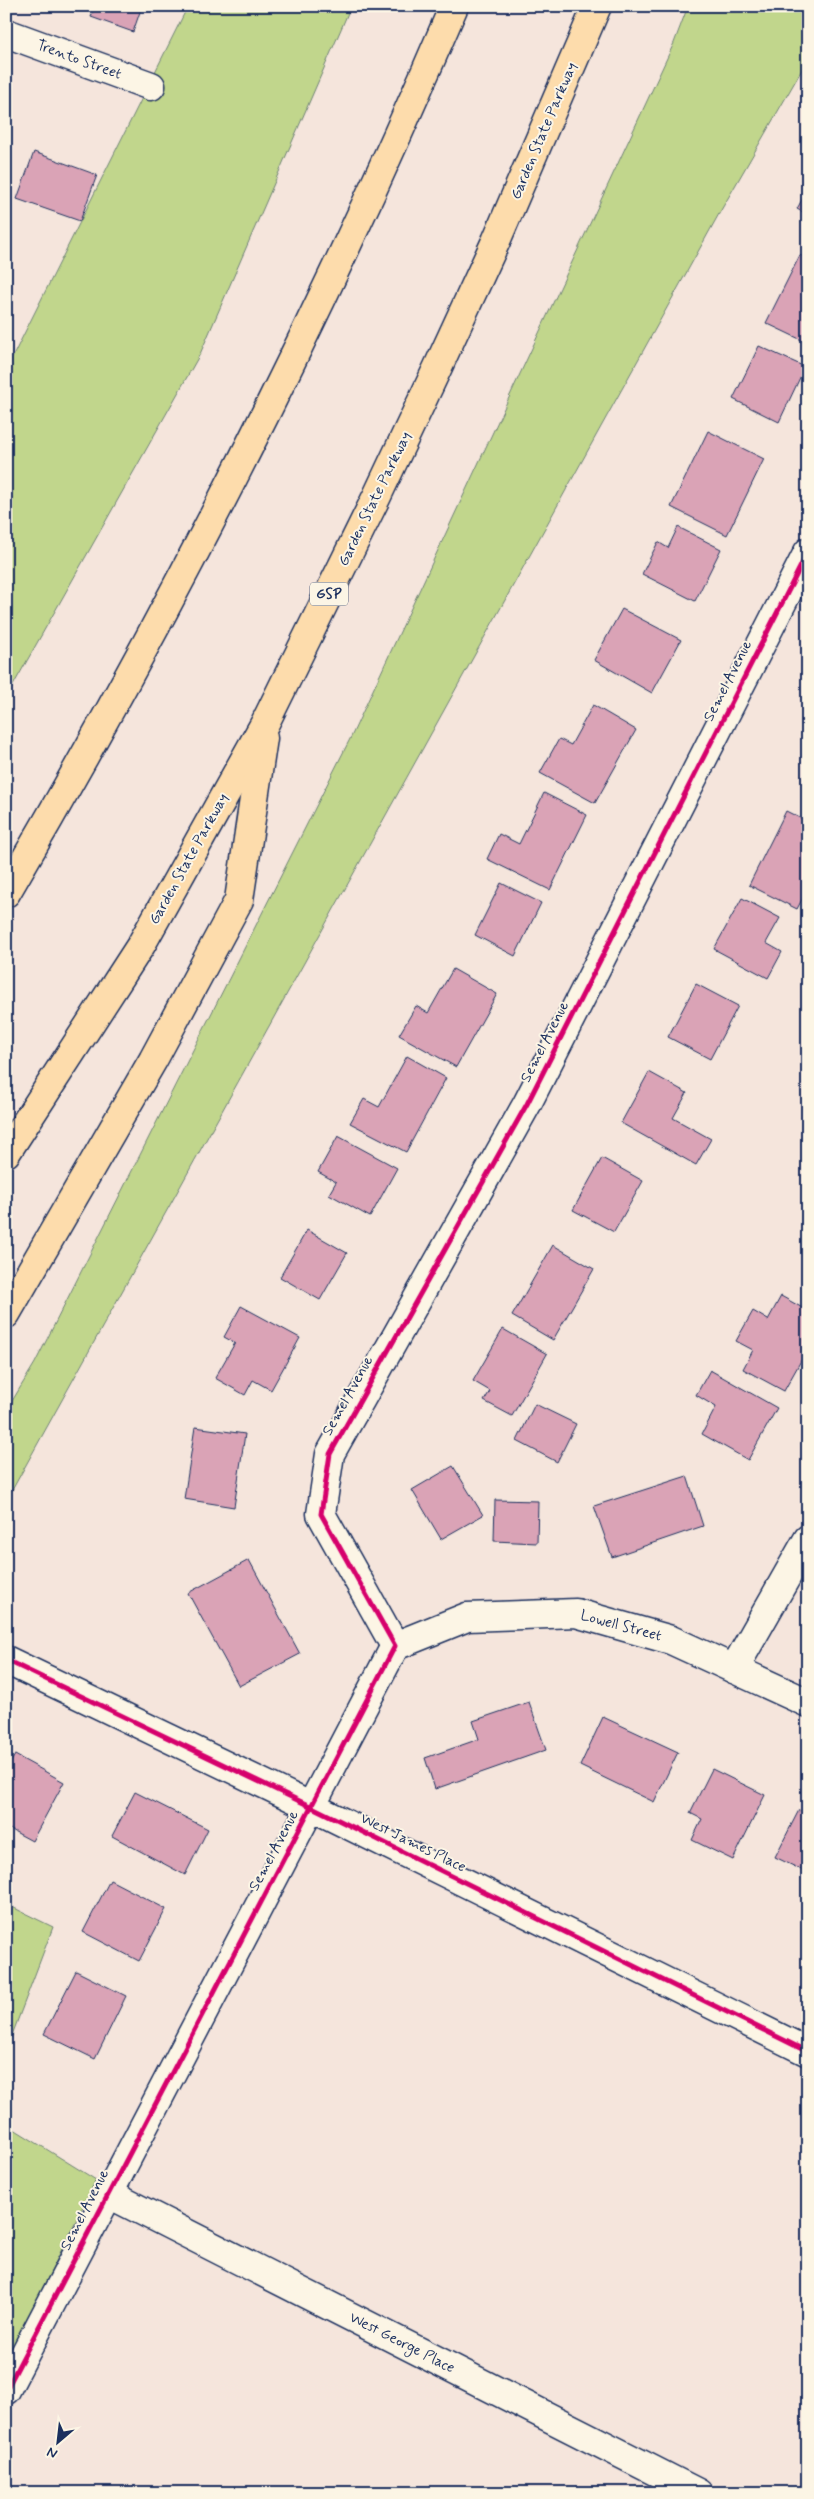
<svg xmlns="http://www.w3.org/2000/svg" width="814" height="2499" font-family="Mynerve,sans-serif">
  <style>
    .green { fill: #c1d68c; stroke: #6e8275 }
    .building { fill: #daa3b6; stroke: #1b2f5e }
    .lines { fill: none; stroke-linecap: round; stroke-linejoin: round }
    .minor-casing { stroke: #1b2f5e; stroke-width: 31 }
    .highway-casing { stroke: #1b2f5e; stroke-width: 31 }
    .minor { stroke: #fcf5e5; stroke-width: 28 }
    .highway { stroke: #fddcac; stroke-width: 28 }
    .cycleway-casing { stroke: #fcf5e5; stroke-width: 8 }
    .cycleway { stroke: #d6006c; stroke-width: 5 }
    .labels { text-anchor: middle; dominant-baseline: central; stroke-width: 4; stroke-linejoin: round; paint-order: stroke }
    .shield { fill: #fcf5e5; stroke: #5e6a86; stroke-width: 1 }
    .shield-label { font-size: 14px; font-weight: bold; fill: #1b2f5e }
    .street-label { font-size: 15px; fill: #1b2f5e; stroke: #fcf5e5 }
  </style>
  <rect width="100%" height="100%" fill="#f5e5dc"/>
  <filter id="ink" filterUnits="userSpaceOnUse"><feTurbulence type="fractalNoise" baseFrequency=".02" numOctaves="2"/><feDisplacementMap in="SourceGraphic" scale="10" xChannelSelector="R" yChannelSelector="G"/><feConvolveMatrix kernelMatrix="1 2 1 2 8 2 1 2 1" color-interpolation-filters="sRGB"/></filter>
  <g filter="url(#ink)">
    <g class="green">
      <polygon points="188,6 351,6 200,354 6,698 6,370"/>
      <polygon points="688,6 808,6 808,59 720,212 6,1501 6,1411 35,1363 352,735 674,43"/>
      <polygon points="6,1904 53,1927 6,2051"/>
      <polygon points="6,2124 96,2180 6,2363"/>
    </g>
    <g class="building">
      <polygon points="95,6 142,6 133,32 91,17"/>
      <polygon points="34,152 97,175 80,221 17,199"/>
      <polygon points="808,188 808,215 797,209"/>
      <polygon points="800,255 808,259 808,343 766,323"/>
      <polygon points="759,346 805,367 779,422 733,399"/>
      <polygon points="708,431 764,459 727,535 671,507"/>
      <polygon points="678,527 721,549 695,601 642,574 658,542 668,548"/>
      <polygon points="622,609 681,640 652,693 594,660"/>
      <polygon points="593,705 636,730 595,803 540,773 559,739 571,745"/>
      <polygon points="544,793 587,815 550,890 487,859 499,834 519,844"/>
      <polygon points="786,811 808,822 808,888 797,909 749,885"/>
      <polygon points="501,883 541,903 515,956 475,935"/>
      <polygon points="742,898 780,918 766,943 782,952 768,978 714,949"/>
      <polygon points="453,969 497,994 456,1067 399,1035 416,1006 428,1013"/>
      <polygon points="696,984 738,1006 710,1059 668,1037"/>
      <polygon points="407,1056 446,1078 406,1152 350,1123 364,1099 379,1107"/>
      <polygon points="649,1072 687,1093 673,1118 711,1139 696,1165 621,1123"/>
      <polygon points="338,1136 397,1168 370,1217 329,1194 336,1182 318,1172"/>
      <polygon points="602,1158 643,1181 614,1232 573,1210"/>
      <polygon points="307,1230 347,1253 320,1300 280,1277"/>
      <polygon points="553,1245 594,1269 553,1340 512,1316"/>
      <polygon points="781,1296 808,1311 808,1348 784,1391 743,1369 753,1350 736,1341 753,1311 768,1320"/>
      <polygon points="241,1306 300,1338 271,1390 253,1380 245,1395 215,1378 235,1343 224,1337"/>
      <polygon points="503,1329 547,1354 512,1416 484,1401 490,1391 473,1381"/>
      <polygon points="710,1370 777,1408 748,1460 702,1434 716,1407 696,1395"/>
      <polygon points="535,1404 576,1424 557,1462 517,1441"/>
      <polygon points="195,1427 245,1434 234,1507 184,1499"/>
      <polygon points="453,1466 483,1515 441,1539 412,1490"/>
      <polygon points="687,1476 703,1526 612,1557 594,1506"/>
      <polygon points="495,1500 538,1501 537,1543 494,1541"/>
      <polygon points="249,1560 300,1654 239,1686 188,1593"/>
      <polygon points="529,1702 546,1750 435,1789 425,1758 479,1739 473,1721"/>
      <polygon points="603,1717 678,1752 654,1802 580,1766"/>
      <polygon points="15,1755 64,1782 32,1841 6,1827 6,1770"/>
      <polygon points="712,1769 765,1795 733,1860 692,1840 702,1819 690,1813"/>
      <polygon points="135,1792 208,1829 185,1875 112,1836"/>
      <polygon points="799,1810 808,1814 808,1873 775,1857"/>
      <polygon points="110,1880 166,1909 139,1961 83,1932"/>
      <polygon points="76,1971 126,1996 95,2059 44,2034"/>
    </g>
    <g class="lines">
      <defs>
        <g id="minor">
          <polyline points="6,33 151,86"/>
          <polyline points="395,1646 321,1514 330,1454 527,1104 808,552"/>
          <polyline points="395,1646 467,1617 576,1613 671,1640 808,1703"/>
          <polyline points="6,1660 312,1807 808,2052"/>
          <polyline points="734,1669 808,1539"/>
          <polyline points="107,2193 698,2493"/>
          <polyline points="6,2390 395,1646"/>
        </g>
        <g id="highway">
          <path d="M 6,893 C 173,608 324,310 454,6"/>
          <polyline points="6,1153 141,945 265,723 377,496 437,369 496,241 597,6"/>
          <polyline points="6,1314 153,1060 239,900 263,738"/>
        </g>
      </defs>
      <use href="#minor" class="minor-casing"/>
      <use href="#highway" class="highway-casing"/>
      <use href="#minor" class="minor"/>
      <use href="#highway" class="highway"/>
      <defs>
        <g id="cycleway">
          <polyline points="6,1660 312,1807 808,2052"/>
          <polyline points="6,2390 395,1646 321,1514 330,1454 527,1104 808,552"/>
        </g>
      </defs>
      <use href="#cycleway" class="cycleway-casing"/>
      <use href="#cycleway" class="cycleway"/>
    </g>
  </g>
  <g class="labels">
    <rect class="shield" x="310" y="582.5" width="38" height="23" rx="4"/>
    <g class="shield-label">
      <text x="329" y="594">GSP</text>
    </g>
    <g class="street-label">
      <text transform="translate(79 60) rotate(20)">Trento Street</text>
      <text transform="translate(544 131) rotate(-67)">Garden State Parkway</text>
      <text transform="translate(375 499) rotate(-64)">Garden State Parkway</text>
      <text transform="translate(728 681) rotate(-63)">Semel Avenue</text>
      <text transform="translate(189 859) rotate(-61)">Garden State Parkway</text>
      <text transform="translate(545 1042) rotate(-63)">Semel Avenue</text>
      <text transform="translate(348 1396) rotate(-61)">Semel Avenue</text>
      <text transform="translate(621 1626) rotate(15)">Lowell Street</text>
      <text transform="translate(413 1843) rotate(26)">West James Place</text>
      <text transform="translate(274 1851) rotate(-62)">Semel Avenue</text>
      <text transform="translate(85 2210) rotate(-63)">Semel Avenue</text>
      <text transform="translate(402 2343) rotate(27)">West George Place</text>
    </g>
  </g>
  <rect width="814" height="2499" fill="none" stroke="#fcf5e5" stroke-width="25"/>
  <rect x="12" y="12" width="789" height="2474" fill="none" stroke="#1b2f5e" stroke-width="2" filter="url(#ink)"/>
  <g transform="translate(58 2442) rotate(208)" stroke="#fcf5e5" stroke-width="4" paint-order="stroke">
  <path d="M0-4L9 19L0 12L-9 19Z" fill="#1b2f5e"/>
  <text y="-8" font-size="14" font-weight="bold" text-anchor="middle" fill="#1b2f5e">N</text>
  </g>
</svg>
